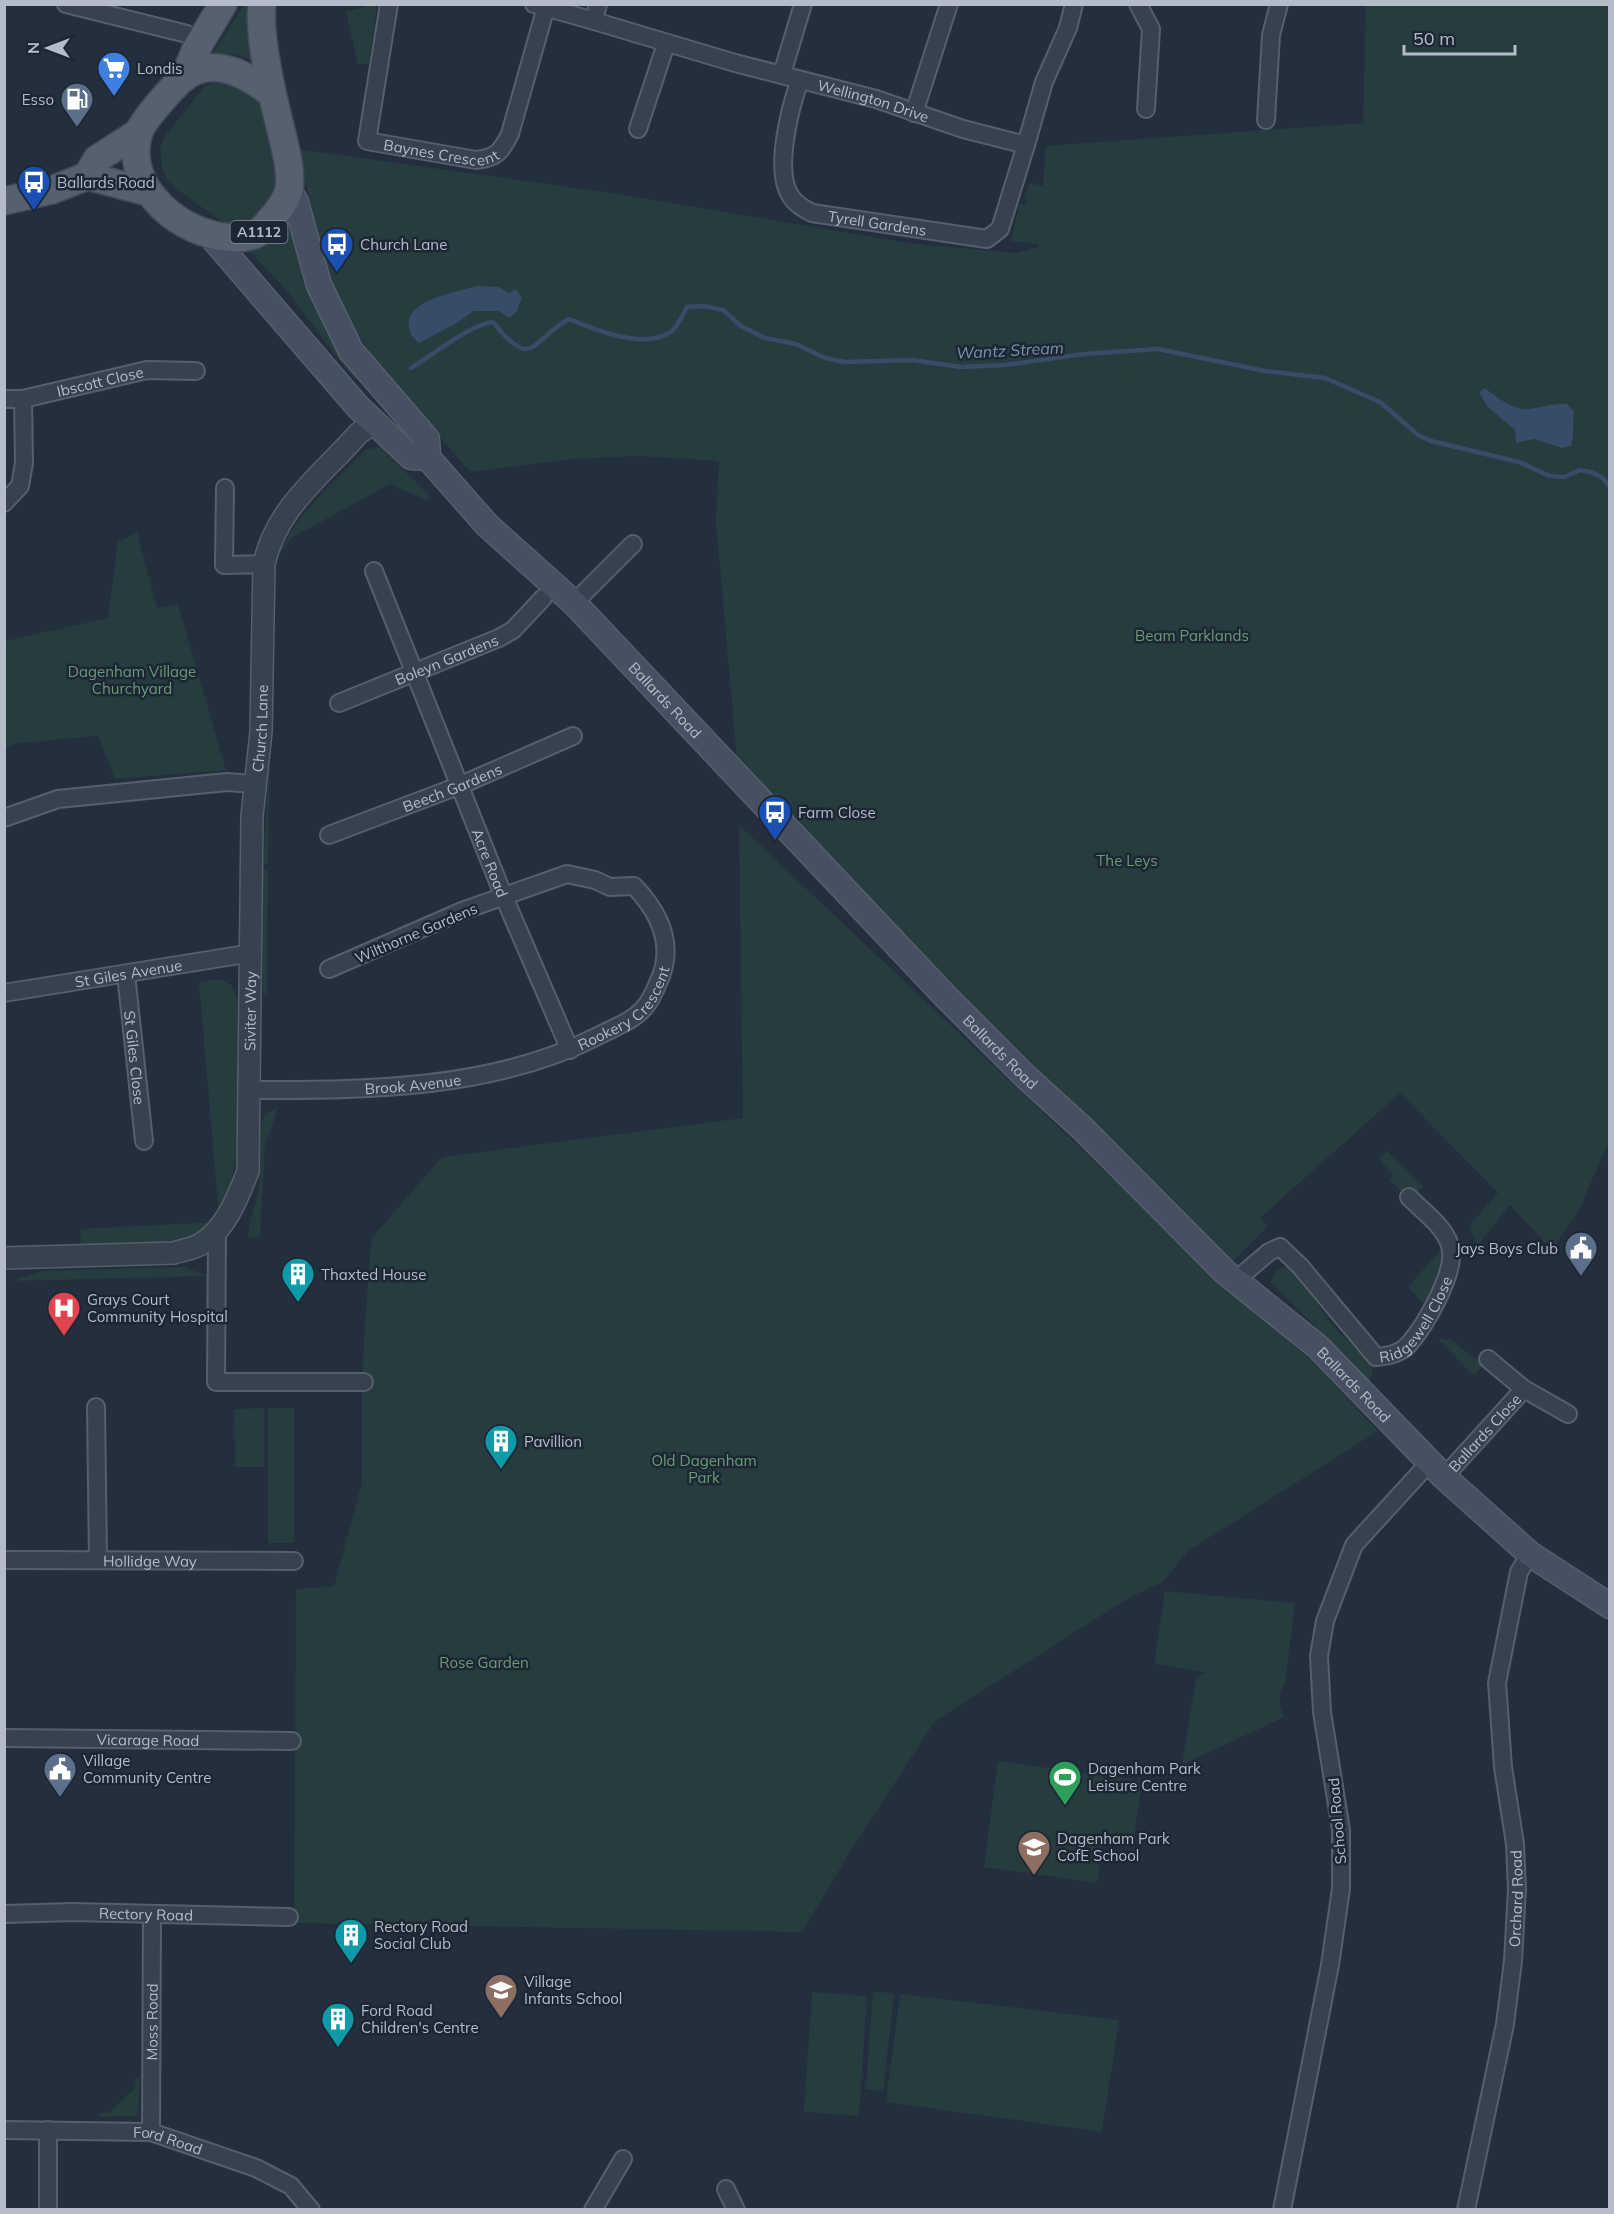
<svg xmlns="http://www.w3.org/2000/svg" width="1614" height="2214" font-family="Mulish,sans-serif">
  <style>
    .green { fill: #263c3f }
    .water { fill: #394c67 }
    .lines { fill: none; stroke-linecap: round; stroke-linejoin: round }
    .stream { stroke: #394c67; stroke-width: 4.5 }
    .minor-casing { stroke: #565f6c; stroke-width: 20 }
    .tertiary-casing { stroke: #565f6c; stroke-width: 24 }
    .secondary-casing { stroke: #565f6c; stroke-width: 27 }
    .primary-casing { stroke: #414a57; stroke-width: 30 }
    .minor { stroke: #38414e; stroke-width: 16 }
    .tertiary { stroke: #38414e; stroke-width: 21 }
    .secondary { stroke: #465061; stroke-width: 24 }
    .primary { stroke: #56606e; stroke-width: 27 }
    .labels { text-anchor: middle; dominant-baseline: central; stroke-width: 5; stroke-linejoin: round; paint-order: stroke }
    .shield { fill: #1d2633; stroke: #878f9c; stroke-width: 1.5 }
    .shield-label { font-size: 14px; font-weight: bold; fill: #b4bcc9 }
    .poi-label { font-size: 15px; fill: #b4bcc9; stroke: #1d2633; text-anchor: start }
    .street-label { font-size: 15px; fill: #b4bcc9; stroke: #1d2633 }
    .park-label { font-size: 15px; fill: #6b9a76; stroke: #1d2633 }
    .water-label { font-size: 16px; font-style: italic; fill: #7c92b1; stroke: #1d2633 }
  </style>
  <rect width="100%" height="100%" fill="#242f3e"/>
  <g class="green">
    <polygon points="244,5 262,5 264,64 234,54 215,55 214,52"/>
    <polygon points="371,5 377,5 369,64 358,64 346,12"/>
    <polygon points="1366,5 1609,5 1610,1147 1607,1146 1578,1212 1552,1250 1510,1205 1477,1246 1469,1226 1498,1193 1400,1093 1260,1218 1268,1226 1232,1262 738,771 716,522 719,461 639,456 573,459 470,472 373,359 350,319 330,278 297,149 625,195 914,244 1017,253 1038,247 1038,244 1011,241 1020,204 1026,205 1027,200 1024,199 1029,183 1043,186 1046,146 1363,123"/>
    <polygon points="223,80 258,89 287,176 257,224 233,225 223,222 176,189 167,180 162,168 160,147 165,136 203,88"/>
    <path d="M 298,221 L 381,404 L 345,368 L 287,291 L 251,252 L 252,247 C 271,246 285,236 298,221 Z"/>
    <path d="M 380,447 L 430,496 L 427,500 L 390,484 L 293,537 L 279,554 C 297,513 335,482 365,450 Z"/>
    <polygon points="137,532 157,608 178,605 226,770 115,779 98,736 18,743 5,748 5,641 108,618 118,542"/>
    <polygon points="270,751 268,863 263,865"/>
    <polygon points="739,825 1221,1281 1316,1365 1378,1431 1188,1551 1163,1582 1130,1597 935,1721 851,1850 802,1932 294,1923 296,1589 334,1586 362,1483 362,1373 371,1239 442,1157 743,1118"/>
    <polygon points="268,868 267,993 263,995 263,871"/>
    <path d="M 220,979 L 231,985 L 237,998 C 237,1057 247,1166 219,1216 L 199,982 Z"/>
    <path d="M 278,1108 L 265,1145 L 260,1237 L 248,1237 C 249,1217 257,1204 259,1186 C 261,1162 258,1138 264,1114 Z"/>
    <polygon points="1387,1151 1423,1186 1410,1200 1389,1179 1393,1175 1379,1159"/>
    <polygon points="218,1222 189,1244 81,1248 80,1229"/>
    <polygon points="1446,1244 1441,1276 1425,1305 1408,1287"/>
    <polygon points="184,1267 208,1276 10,1281 42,1271"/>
    <polygon points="1285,1267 1293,1268 1307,1280 1307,1288 1333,1327 1373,1365 1370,1382 1271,1282 1276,1270"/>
    <polygon points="1438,1339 1452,1340 1476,1360 1485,1358 1497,1346 1474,1376"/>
    <polygon points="264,1408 264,1467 235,1467 234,1409"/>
    <rect x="268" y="1408" width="26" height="135"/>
    <path d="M 1165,1591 L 1295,1603 L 1285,1683 C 1277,1694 1279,1705 1284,1717 L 1182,1765 L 1196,1678 L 1205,1672 L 1154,1664 Z"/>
    <polygon points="998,1761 1142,1781 1134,1837 1104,1833 1097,1883 984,1867"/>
    <polygon points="812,1992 867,1996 859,2116 804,2112"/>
    <polygon points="873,1992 894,1993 883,2091 866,2089"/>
    <polygon points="900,1994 1119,2020 1102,2132 886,2102"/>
    <polygon points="140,2078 138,2113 135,2116 100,2117 100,2113 109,2113 134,2089 136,2079"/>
  </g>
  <g class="water">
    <path d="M 477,286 L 498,287 L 509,293 L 516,289 L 522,298 L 517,311 L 510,318 L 498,311 L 474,311 L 455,324 L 419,343 C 413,339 410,334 409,327 C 404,300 457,292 477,286 Z"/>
    <path d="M 1485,388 C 1495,396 1515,411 1528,409 C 1542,408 1553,403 1567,404 L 1574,412 C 1572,425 1575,434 1571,446 L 1562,448 L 1534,439 L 1516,443 L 1515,430 L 1487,406 L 1479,392 Z"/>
  </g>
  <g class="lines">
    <path class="stream" d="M 411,368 C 434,354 469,325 493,322 C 533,372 530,341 569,319 C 597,330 645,351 672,331 C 678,326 683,314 687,307 L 704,306 L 723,310 L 741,326 L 765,338 L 796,344 L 825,358 L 845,362 L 912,360 L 961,367 L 1005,365 L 1084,354 L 1158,349 L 1265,371 L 1325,378 L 1380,402 L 1418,435 L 1431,441 L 1519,462 L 1550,476 L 1564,477 L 1580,470 L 1591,472 L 1603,478 L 1610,487"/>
    <defs>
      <g id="minor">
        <polyline points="66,4 187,34"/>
        <path id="s1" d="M 389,4 L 367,141 L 476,160 C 496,158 501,152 510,134 L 546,7"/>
        <polyline points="534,4 594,21"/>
        <path id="s2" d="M 598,4 L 594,21 L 735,63 L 876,99 L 963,129 L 1026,145 L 1044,82 L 1068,28 L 1074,4"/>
        <polyline points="1138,4 1151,29 1146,109"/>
        <polyline points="782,74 803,4"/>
        <path id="s3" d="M 800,80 C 790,107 774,170 790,195 C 795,204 803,208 812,213 L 987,239 L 1000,229 L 1026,145"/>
        <polyline points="914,113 949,4"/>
        <polyline points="1266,120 1271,35 1279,4"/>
        <polyline points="638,129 666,44"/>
        <path id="s4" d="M 4,399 L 23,399 L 147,370 L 196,371"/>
        <polyline points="225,488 224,565 264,564"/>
        <polyline points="4,503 20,486 24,463 23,399"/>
        <path id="s5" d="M 374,571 L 504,897 L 570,1050"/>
        <polyline points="574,603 633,544"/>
        <path id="s6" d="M 339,703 L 499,638 L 513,630 L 543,598"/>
        <polyline points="4,818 58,799 227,782 254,784"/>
        <path id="s7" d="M 329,835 L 461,785 L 573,736"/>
        <path id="s8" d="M 126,974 L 144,1141"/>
        <path id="s9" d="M 4,993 L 252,953"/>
        <path id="s10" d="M 251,1090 C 368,1090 491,1090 598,1036 C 613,1028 633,1021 644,1008 C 653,998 656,987 661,976 C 674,941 658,911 634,886 L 610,887 L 595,880 L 567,874 L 462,911 L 329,969"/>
        <polyline points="217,1230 216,1382 364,1382"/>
        <path id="s11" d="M 1236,1280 L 1269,1252 L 1280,1247 L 1300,1266 L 1376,1357 C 1388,1356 1400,1354 1409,1344 C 1425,1326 1454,1275 1451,1251 C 1449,1229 1423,1212 1409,1197"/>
        <polyline points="1488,1359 1524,1389 1568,1414"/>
        <polyline points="96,1407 98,1560"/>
        <path id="s12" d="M 1444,1477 L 1524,1389"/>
        <path id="s13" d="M 4,1560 L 294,1561"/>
        <path id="s14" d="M 4,1738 L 292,1741"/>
        <path id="s15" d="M 4,1914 L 73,1912 L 289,1917"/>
        <path id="s16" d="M 4,2130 L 151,2132 L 256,2168 L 291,2186 L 311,2210"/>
        <polyline points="48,2130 48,2210"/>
        <path id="s17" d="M 151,2132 L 152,1914"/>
        <polyline points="726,2189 736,2210"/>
        <polyline points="593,2210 623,2159"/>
        <polyline points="1282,2210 1330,1965 1341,1889 1341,1830 1322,1712 1319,1656 1325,1621 1354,1545 1429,1463"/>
        <path id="s18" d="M 1466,2210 L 1505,2024 L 1513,1961 L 1517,1889 L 1515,1844 L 1503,1767 L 1497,1683 L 1519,1572 L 1530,1554"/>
      </g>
      <g id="tertiary">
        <path id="s19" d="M 4,1258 L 174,1253 C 182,1250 193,1249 201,1244 C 226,1229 238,1197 248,1171 L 252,816 L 261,732 L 264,564 C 276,508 321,476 358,434 L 374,422"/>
      </g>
      <g id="secondary">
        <path id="s20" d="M 289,190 L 296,202 L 319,285 L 351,351 L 427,439 L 428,458 L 487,525 L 574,603 L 946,997 L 1026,1077 L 1083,1129 L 1225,1272 L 1318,1347 L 1444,1477 L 1530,1554 L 1610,1606"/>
        <polyline points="209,234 358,407 411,457 428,458"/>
      </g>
      <g id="primary">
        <path d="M 262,4 C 258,35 273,99 281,130 C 285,148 292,170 289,189 C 287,199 278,212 270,220 C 267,224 262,230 258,233 C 246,240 230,238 218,236 C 173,228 123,183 139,132 C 143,120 172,88 182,79 C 211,54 248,75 272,94"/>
        <polyline points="184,78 196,49 223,4"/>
        <polyline points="87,176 148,192"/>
        <polyline points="4,201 52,190 87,176 97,159 139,132"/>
      </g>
    </defs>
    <use href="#minor" class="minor-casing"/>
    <use href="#tertiary" class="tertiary-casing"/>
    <use href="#secondary" class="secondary-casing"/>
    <use href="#primary" class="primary-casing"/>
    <use href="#minor" class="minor"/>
    <use href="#tertiary" class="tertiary"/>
    <use href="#secondary" class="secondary"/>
    <use href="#primary" class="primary"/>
  </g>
  <defs>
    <symbol id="supermarket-pin" viewBox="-11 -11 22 30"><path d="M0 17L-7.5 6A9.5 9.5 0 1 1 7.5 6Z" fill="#3f7fe0" stroke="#1d2633"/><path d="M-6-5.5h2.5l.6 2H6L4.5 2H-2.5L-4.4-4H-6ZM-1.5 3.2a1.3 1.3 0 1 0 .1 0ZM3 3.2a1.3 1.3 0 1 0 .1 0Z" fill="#fff"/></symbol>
    <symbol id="fuel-pin" viewBox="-11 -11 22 30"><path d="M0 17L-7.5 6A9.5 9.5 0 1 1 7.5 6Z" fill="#5c6f8a" stroke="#1d2633"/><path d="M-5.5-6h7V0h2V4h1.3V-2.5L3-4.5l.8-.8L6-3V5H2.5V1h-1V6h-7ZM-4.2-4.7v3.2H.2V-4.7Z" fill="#fff"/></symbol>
    <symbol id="bus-pin" viewBox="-11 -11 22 30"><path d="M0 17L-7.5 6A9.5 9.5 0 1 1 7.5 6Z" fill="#1a4fb4" stroke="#1d2633"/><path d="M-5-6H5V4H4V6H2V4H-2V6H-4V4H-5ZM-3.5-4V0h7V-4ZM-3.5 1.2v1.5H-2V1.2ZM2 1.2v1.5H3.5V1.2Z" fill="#fff"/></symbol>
    <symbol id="civic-pin" viewBox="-11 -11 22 30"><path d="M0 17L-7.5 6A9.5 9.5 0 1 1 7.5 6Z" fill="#5c6f8a" stroke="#1d2633"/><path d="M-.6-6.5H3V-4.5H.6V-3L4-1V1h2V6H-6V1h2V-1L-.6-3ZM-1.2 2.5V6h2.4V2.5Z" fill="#fff"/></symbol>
    <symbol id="building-pin" viewBox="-11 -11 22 30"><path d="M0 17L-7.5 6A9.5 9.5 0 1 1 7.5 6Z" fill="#0f9aa8" stroke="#1d2633"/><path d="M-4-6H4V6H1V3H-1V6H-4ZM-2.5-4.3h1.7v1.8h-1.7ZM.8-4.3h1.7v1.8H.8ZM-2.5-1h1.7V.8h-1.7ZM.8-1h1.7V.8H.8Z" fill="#fff"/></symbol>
    <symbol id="hospital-pin" viewBox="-11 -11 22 30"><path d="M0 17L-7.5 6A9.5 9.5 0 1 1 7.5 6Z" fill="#e0444e" stroke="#1d2633"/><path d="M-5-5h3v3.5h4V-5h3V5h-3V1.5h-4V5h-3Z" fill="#fff"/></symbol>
    <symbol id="stadium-pin" viewBox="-11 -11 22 30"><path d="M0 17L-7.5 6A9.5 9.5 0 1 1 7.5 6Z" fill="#2e9e5b" stroke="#1d2633"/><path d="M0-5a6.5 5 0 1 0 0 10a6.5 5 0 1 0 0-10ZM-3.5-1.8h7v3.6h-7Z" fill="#fff"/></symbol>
    <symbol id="school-pin" viewBox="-11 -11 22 30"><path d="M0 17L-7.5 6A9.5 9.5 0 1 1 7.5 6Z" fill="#8d6e63" stroke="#1d2633"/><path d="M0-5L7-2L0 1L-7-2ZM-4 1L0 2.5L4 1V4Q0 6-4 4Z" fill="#fff"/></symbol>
  </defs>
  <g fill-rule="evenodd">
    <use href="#supermarket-pin" x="95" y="49" width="38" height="52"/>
    <use href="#fuel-pin" x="58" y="80" width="38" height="52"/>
    <use href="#bus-pin" x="15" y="163" width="38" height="52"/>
    <use href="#bus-pin" x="318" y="225" width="38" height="52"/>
    <use href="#bus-pin" x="756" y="793" width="38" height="52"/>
    <use href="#civic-pin" x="1562" y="1229" width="38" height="52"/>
    <use href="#building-pin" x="279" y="1255" width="38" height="52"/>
    <use href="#hospital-pin" x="45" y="1289" width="38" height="52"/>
    <use href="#building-pin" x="482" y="1422" width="38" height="52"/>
    <use href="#civic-pin" x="41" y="1750" width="38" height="52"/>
    <use href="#stadium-pin" x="1046" y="1758" width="38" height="52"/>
    <use href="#school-pin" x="1015" y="1828" width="38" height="52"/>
    <use href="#building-pin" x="332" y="1916" width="38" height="52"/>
    <use href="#school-pin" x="482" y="1971" width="38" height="52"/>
    <use href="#building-pin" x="319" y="2000" width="38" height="52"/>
  </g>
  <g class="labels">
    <rect class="shield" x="230.5" y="221" width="57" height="22" rx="4.5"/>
    <g class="shield-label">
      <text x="259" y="232">A1112</text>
    </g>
    <g class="poi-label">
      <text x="137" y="68">Londis</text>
      <text x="54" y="99" text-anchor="end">Esso</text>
      <text x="57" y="182">Ballards Road</text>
      <text x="360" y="244">Church Lane</text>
      <text x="798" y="812">Farm Close</text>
      <text x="1558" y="1248" text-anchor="end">Jays Boys Club</text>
      <text x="321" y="1274">Thaxted House</text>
      <text x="87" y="1299">Grays Court<tspan x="87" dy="17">Community Hospital</tspan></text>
      <text x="524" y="1441">Pavillion</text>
      <text x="83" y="1760">Village<tspan x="83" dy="17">Community Centre</tspan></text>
      <text x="1088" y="1768">Dagenham Park<tspan x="1088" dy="17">Leisure Centre</tspan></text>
      <text x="1057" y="1838">Dagenham Park<tspan x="1057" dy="17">CofE School</tspan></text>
      <text x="374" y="1926">Rectory Road<tspan x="374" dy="17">Social Club</tspan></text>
      <text x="524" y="1981">Village<tspan x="524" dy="17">Infants School</tspan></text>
      <text x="361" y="2010">Ford Road<tspan x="361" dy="17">Children's Centre</tspan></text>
    </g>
    <g class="street-label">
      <text stroke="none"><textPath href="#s2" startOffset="308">Wellington Drive</textPath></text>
      <text stroke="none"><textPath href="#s1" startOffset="214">Baynes Crescent</textPath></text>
      <text stroke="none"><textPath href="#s3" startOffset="213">Tyrell Gardens</textPath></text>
      <text stroke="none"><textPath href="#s4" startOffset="98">Ibscott Close</textPath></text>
      <text stroke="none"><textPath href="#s6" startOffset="116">Boleyn Gardens</textPath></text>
      <text stroke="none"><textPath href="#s20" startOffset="648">Ballards Road</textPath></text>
      <text stroke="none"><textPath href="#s19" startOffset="730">Church Lane</textPath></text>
      <text stroke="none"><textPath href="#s7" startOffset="132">Beech Gardens</textPath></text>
      <text stroke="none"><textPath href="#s5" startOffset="314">Acre Road</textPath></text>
      <text transform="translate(416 933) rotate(-23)">Wilthorne Gardens</text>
      <text stroke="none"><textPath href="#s9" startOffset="126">St Giles Avenue</textPath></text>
      <text stroke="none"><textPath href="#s10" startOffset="394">Rookery Crescent</textPath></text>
      <text stroke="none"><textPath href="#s19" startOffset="447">Siviter Way</textPath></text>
      <text stroke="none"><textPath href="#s20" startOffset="1134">Ballards Road</textPath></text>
      <text stroke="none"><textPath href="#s8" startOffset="84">St Giles Close</textPath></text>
      <text stroke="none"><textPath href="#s10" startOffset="162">Brook Avenue</textPath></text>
      <text stroke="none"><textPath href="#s11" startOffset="260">Ridgewell Close</textPath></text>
      <text stroke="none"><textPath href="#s20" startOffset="1620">Ballards Road</textPath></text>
      <text stroke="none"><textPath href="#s12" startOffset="60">Ballards Close</textPath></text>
      <text stroke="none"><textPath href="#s13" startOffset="146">Hollidge Way</textPath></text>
      <text stroke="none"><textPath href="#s14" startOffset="144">Vicarage Road</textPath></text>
      <text transform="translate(1337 1821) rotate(-95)">School Road</text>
      <text stroke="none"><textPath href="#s18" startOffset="316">Orchard Road</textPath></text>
      <text stroke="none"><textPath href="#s15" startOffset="142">Rectory Road</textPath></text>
      <text stroke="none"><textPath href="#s17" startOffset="110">Moss Road</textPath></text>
      <text stroke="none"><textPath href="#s16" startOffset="165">Ford Road</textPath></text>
    </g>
    <g class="park-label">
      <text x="1192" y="635">Beam Parklands</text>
      <text x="132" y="671">Dagenham Village<tspan x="132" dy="17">Churchyard</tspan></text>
      <text x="1127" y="860">The Leys</text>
      <text x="704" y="1460">Old Dagenham<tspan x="704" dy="17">Park</tspan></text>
      <text x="484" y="1662">Rose Garden</text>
    </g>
    <g class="water-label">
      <text transform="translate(1010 350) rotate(-3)">Wantz Stream</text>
    </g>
  </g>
  <rect width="1614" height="2214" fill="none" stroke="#b4bcc9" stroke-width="12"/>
  <g transform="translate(48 48) rotate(270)" stroke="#1d2633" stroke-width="4.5" paint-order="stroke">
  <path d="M0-4.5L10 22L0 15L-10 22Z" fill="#b4bcc9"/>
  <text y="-9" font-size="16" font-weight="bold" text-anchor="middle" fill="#b4bcc9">N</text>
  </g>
  <path d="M1404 45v9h111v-9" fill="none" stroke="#b4bcc9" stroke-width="3"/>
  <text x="1413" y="45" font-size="18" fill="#b4bcc9" stroke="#1d2633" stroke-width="4.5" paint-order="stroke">50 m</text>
</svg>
